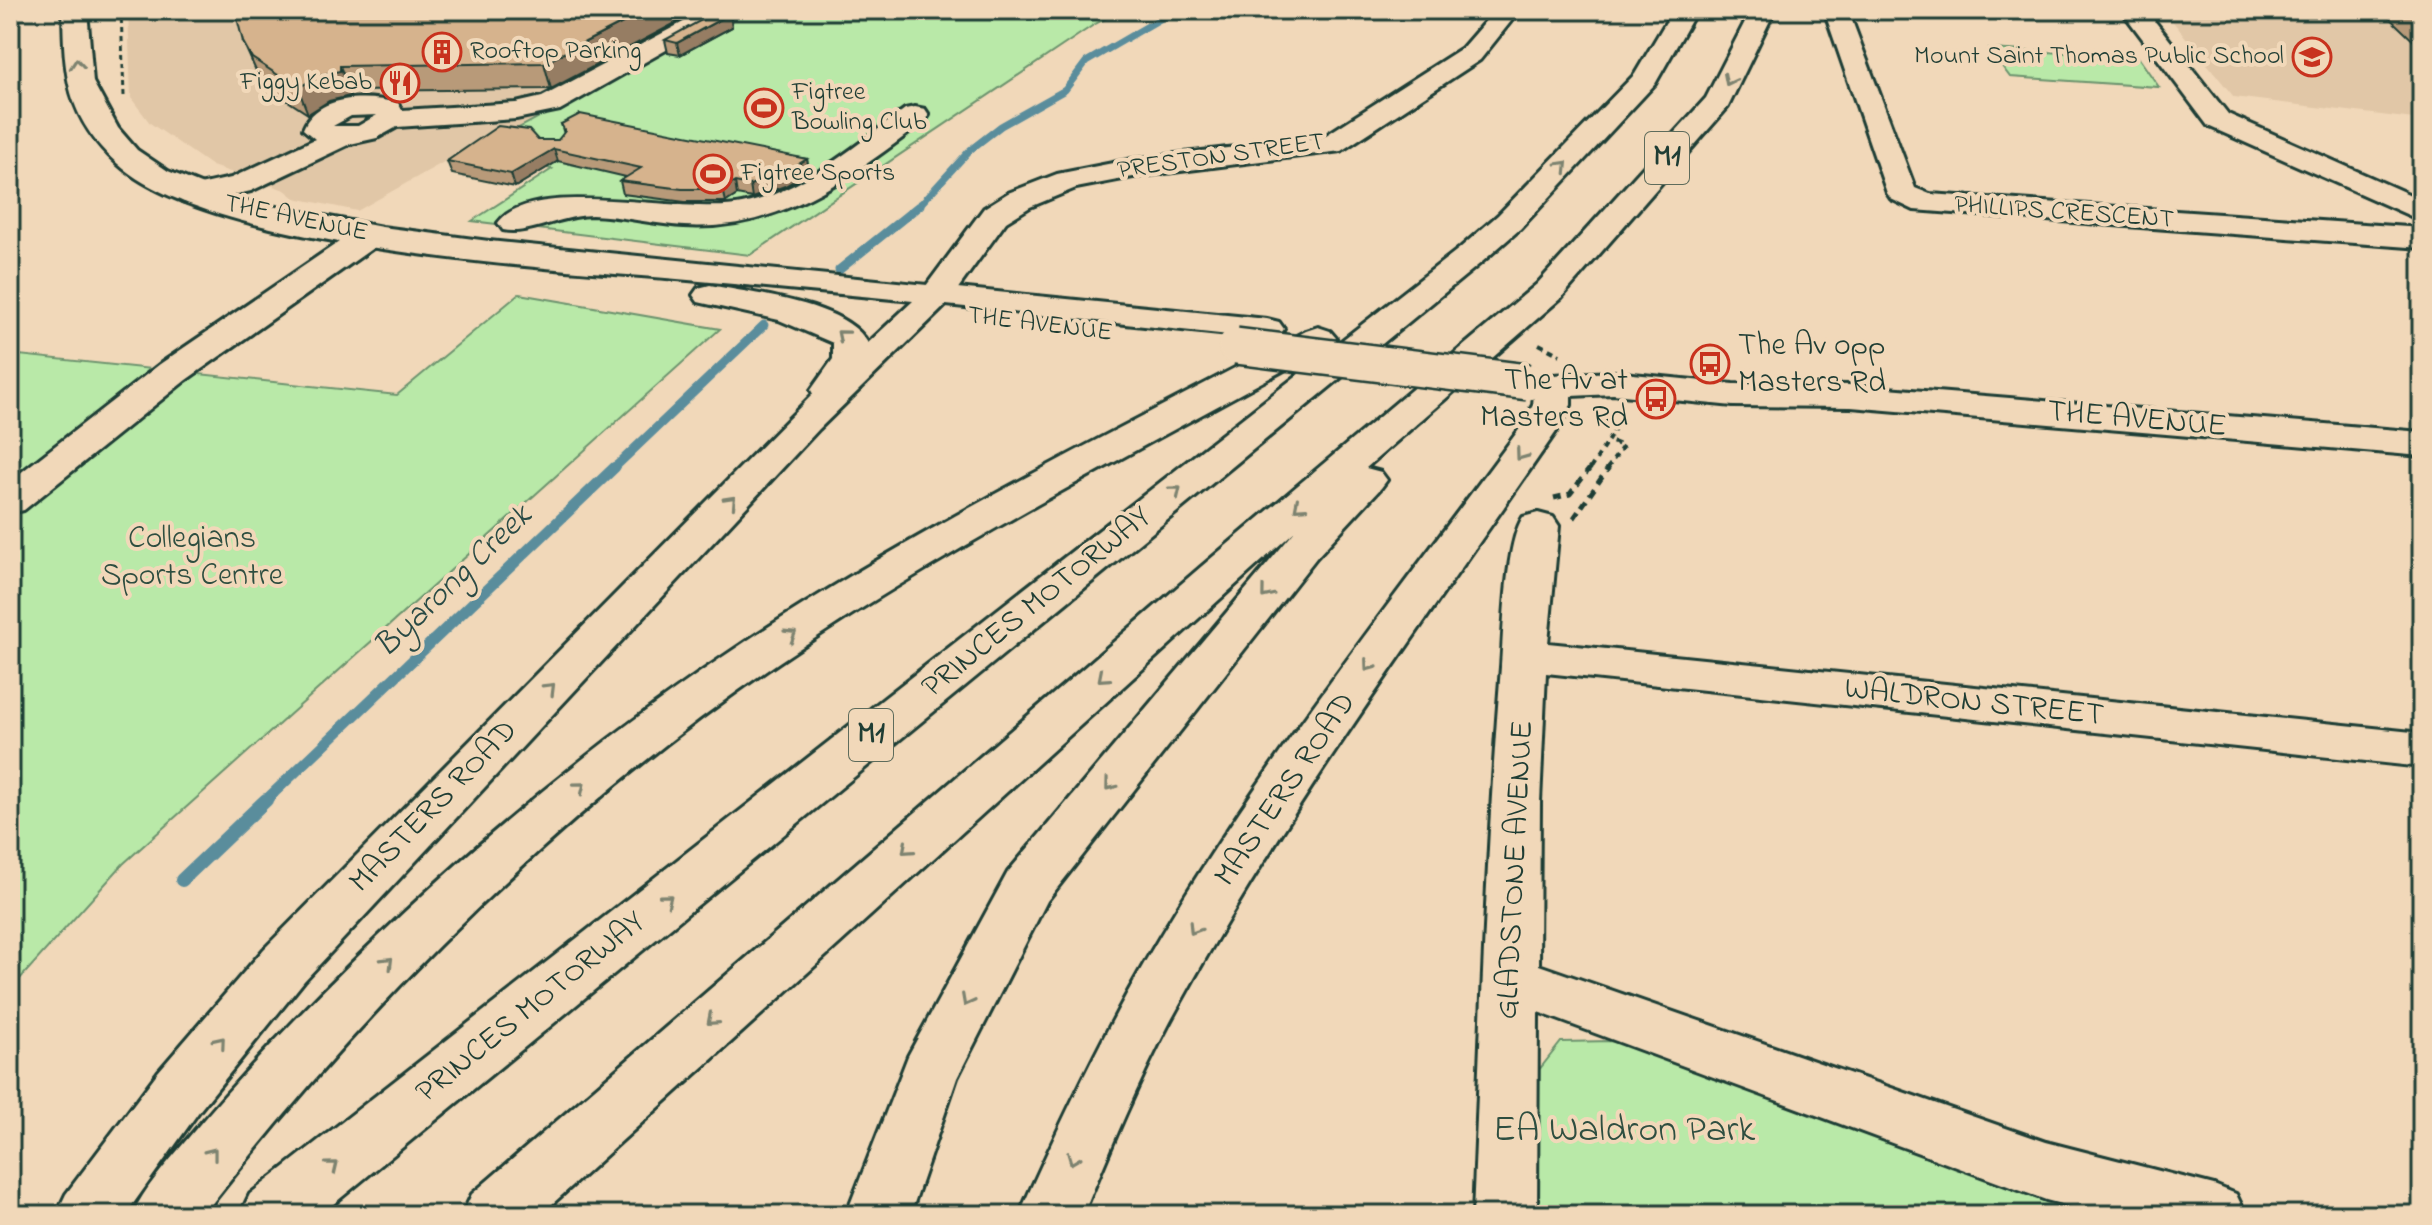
<svg xmlns="http://www.w3.org/2000/svg" width="2432" height="1225" font-family="'Indie Flower',sans-serif">
  <style>
    .built { fill: #e1c7a7 }
    .green { fill: #b9e9a8; stroke: #6c936e; stroke-width: 2 }
    .lines { fill: none; stroke-linecap: round; stroke-linejoin: round }
    .stream-far3 { stroke: #5a8d9c; stroke-width: 7 }
    .stream-far2 { stroke: #5a8d9c; stroke-width: 9 }
    .stream-far1 { stroke: #5a8d9c; stroke-width: 11 }
    .stream { stroke: #5a8d9c; stroke-width: 14 }
    .minor-casing { stroke: #1f3d34; stroke-width: 6 }
    .major-casing { stroke: #1f3d34; stroke-width: 6 }
    .highway-casing { stroke: #1f3d34; stroke-width: 6 }
    .path-far2 { stroke: #1f3d34; stroke-width: 3; stroke-dasharray: 5 4; stroke-linecap: butt }
    .path-far1 { stroke: #1f3d34; stroke-width: 4; stroke-dasharray: 6 5; stroke-linecap: butt }
    .path { stroke: #1f3d34; stroke-width: 5; stroke-dasharray: 8 6; stroke-linecap: butt }
    .minor { fill: #f1d8b9; fill-rule: evenodd }
    .major { fill: #f1d8b9; fill-rule: evenodd }
    .highway { fill: #f1d8b9; fill-rule: evenodd }
    .major-bridge-casing { stroke: #1f3d34; stroke-width: 40; stroke-linecap: butt }
    .major-bridge { stroke: #f1d8b9; stroke-width: 35 }
    .wall { fill: #b89a79; stroke: #1f3d34; stroke-width: 2 }
    .shaded-wall { fill: #967d63; stroke: #1f3d34; stroke-width: 2 }
    .building { fill: #d6b38d; stroke: #1f3d34; stroke-width: 2 }
    .oneway { stroke: #7d8370 }
    .labels { text-anchor: middle; dominant-baseline: central; stroke-width: 8; stroke-linejoin: round; paint-order: stroke }
    .far-poi-label { font-size: 26px; fill: #1f3d34; stroke: #f1d8b9; text-anchor: start }
    .far-street-label { font-size: 26px; fill: #1f3d34; stroke: #f1d8b9 }
    .shield { fill: #f1d8b9; stroke: #5e6c5c; stroke-width: 2 }
    .shield-label { font-size: 30px; font-weight: bold; fill: #1f3d34 }
    .poi-label { font-size: 32px; fill: #1f3d34; stroke: #f1d8b9; text-anchor: start }
    .street-label { font-size: 32px; fill: #1f3d34; stroke: #f1d8b9 }
    .park-label { font-size: 32px; fill: #2e4e40; stroke: #f1d8b9 }
    .water-label { font-size: 34px; font-style: italic; fill: #294a45; stroke: #f1d8b9 }
    .near-park-label { font-size: 38px; fill: #2e4e40; stroke: #f1d8b9 }
  </style>
  <rect width="100%" height="100%" fill="#f1d8b9"/>
  <filter id="ink" filterUnits="userSpaceOnUse"><feTurbulence type="fractalNoise" baseFrequency=".0125" numOctaves="2"/><feDisplacementMap in="SourceGraphic" scale="16" xChannelSelector="R" yChannelSelector="G"/><feConvolveMatrix kernelMatrix="1 2 1 2 8 2 1 2 1" color-interpolation-filters="sRGB"/></filter>
  <g filter="url(#ink)">
    <g class="built">
      <polygon points="128,10 738,10 474,152 465,150 357,211 295,198 285,190 212,166 150,123 131,98"/>
      <polygon points="2168,10 2422,10 2422,120 2234,97 2170,18"/>
    </g>
    <g class="green">
      <polygon points="738,10 1122,10 1095,24 750,255 472,221 552,169 474,152"/>
      <polygon points="1989,49 2138,57 2159,87 2010,77"/>
      <polygon points="519,294 720,329 123,864 10,990 10,354 397,395"/>
      <polygon points="1612,1041 1702,1068 2109,1215 1538,1215 1539,1070 1561,1042"/>
    </g>
    <g class="lines">
      <polyline class="stream-far3" points="918,207 970,150 1001,126 1065,90 1086,62 1165,16 1194,10"/>
      <g class="stream-far2">
        <polyline points="839,270 920,205"/>
        <polyline points="613,469 764,325"/>
      </g>
      <polyline class="stream-far1" points="264,802 615,467"/>
      <polyline class="stream" points="182,880 266,800"/>
      <defs>
        <g id="minor">
          <path d="M 706,10 L 737,10 L 560,110 L 516,119 L 397,127 L 377,138 L 350,144 L 251,191 L 193,204 L 182,201 L 178,195 L 182,189 L 231,178 L 315,139 L 303,129 C 317,94 366,95 398,103 L 402,110 L 516,103 L 542,97 ZM 377,115 L 358,126 L 333,126 L 351,116 Z"/>
          <polygon points="1495,10 1520,10 1480,60 1341,151 1133,177 1076,188 1030,207 1006,222 949,301 937,304 925,301 920,294 984,208 1008,193 1057,174 1133,159 1323,137 1462,48"/>
          <polygon points="1824,10 1848,10 1915,188 1930,194 2422,228 2422,248 1914,210 1891,199 1887,193"/>
          <polygon points="2121,10 2146,10 2228,114 2422,200 2422,221 2208,126"/>
          <path d="M 915,107 L 925,109 L 929,115 L 925,121 C 852,176 780,232 684,226 C 653,224 623,216 592,215 C 562,215 527,236 503,230 L 498,223 C 532,175 686,216 742,204 C 804,191 856,145 905,109 Z"/>
          <polygon points="369,226 380,229 385,236 380,243 186,380 24,510 10,513 10,481 160,364 358,229"/>
          <path d="M 1538,513 L 1553,517 L 1559,526 L 1548,643 L 2422,733 L 2422,767 L 1546,673 L 1540,802 L 1539,965 L 2046,1142 L 2214,1185 L 2236,1194 L 2246,1215 L 2103,1215 L 2046,1200 L 1538,1012 L 1537,1215 L 1473,1215 C 1481,1032 1486,850 1501,667 C 1504,631 1505,545 1523,517 Z"/>
        </g>
        <g id="major">
          <path d="M 63,10 L 87,10 L 93,82 L 118,128 L 137,150 L 168,171 L 240,200 L 382,227 L 489,241 L 1267,319 L 1279,322 L 1284,329 L 1279,336 L 1267,339 L 946,305 L 819,429 L 304,981 L 200,1110 L 125,1215 L 56,1215 L 66,1194 L 158,1072 L 264,949 L 813,394 L 811,390 L 833,359 L 833,343 L 779,320 L 698,302 L 693,295 L 698,288 L 710,285 C 753,294 845,302 868,343 L 913,301 C 834,293 756,286 677,279 C 547,268 211,249 118,164 C 66,117 64,74 63,10 Z"/>
          <path d="M 1528,371 L 1552,375 L 1613,372 L 1733,384 L 1851,385 L 2422,432 L 2422,456 L 1851,407 L 1733,406 L 1613,394 L 1571,396 L 1571,405 L 1558,429 C 1424,624 1283,813 1170,1022 C 1137,1084 1110,1150 1083,1215 L 1019,1215 C 1053,1139 1088,1065 1128,992 C 1239,792 1385,611 1521,427 L 1533,405 L 1534,394 L 1515,390 L 1510,382 L 1515,374 Z"/>
        </g>
        <g id="highway">
          <polygon points="1673,10 1697,10 1655,84 1520,229 1482,262 320,1215 240,1215 250,1194 1460,248 1498,215 1635,74"/>
          <polygon points="1751,10 1775,10 1728,107 1561,298 1366,468 1381,472 1387,480 1381,488 1316,558 1047,901 957,1078 910,1215 846,1215 908,1056 1008,872 1295,531 540,1215 462,1215 472,1194 1202,566 1537,284 1706,98"/>
          <path d="M 1318,327 L 1330,331 L 1336,338 L 1330,345 C 1144,447 955,543 779,662 C 557,813 367,1004 203,1215 L 132,1215 C 145,1187 165,1166 184,1143 C 219,1101 256,1060 294,1021 C 431,879 580,751 745,642 C 923,525 1117,430 1306,331 Z"/>
        </g>
      </defs>
      <use href="#minor" class="minor-casing"/>
      <use href="#major" class="major-casing"/>
      <use href="#highway" class="highway-casing"/>
      <polyline class="path-far2" points="121,10 124,96"/>
      <g class="path-far1">
        <polyline points="1539,344 1560,355"/>
        <polyline points="1590,469 1614,431 1601,412"/>
        <polyline points="1607,469 1623,446 1612,442"/>
      </g>
      <g class="path">
        <polyline points="1554,498 1570,494 1591,467"/>
        <polyline points="1574,518 1609,467"/>
      </g>
      <use href="#minor" class="minor"/>
      <use href="#major" class="major"/>
      <use href="#highway" class="highway"/>
      <defs>
        <polyline id="major-bridge" points="1236,346 1528,382"/>
      </defs>
      <use href="#major-bridge" class="major-bridge-casing"/>
      <use href="#major-bridge" class="major-bridge"/>
    </g>
    <g class="wall">
      <polygon points="2368,10 2422,10 2422,49 2382,11"/>
      <polygon points="730,14 732,27 680,55 668,53 665,40"/>
      <polygon points="685,18 551,89 350,91 350,96 329,101 308,114 262,84 243,42"/>
      <polygon points="561,124 807,159 809,172 785,186 752,198 737,195 726,202 685,202 623,194 620,181 626,177 558,161 515,187 452,174 447,161 538,140 558,140 564,134"/>
    </g>
    <g class="shaded-wall">
      <polygon points="648,10 683,10 685,18 551,89 544,63"/>
      <polygon points="730,14 732,27 680,55 677,43"/>
      <polygon points="340,66 350,91 350,96 329,101 308,114 298,88 320,75"/>
      <polygon points="554,149 558,161 515,187 511,174"/>
      <polygon points="807,159 809,172 785,186 752,198 750,185"/>
      <polygon points="735,182 737,195 726,202 723,189"/>
    </g>
    <g class="building">
      <polygon points="235,10 648,10 544,63 340,66 340,71 320,75 298,88 252,58 243,42"/>
      <polygon points="2415,10 2422,10 2422,16"/>
      <polygon points="716,12 730,14 677,43 665,40"/>
      <polygon points="580,114 807,159 783,173 750,185 735,182 723,189 682,189 620,181 641,168 554,149 511,174 447,161 498,126 529,130 538,140 558,140 565,131 561,124"/>
    </g>
    <defs><path id="oneway-chevron" d="M-2-3.5L2.5 0L-2 3.5" fill="none" stroke-width="1.6" stroke-linecap="round" stroke-linejoin="round" transform="scale(2)"/></defs>
    <g class="oneway">
      <use href="#oneway-chevron" transform="translate(77 64) rotate(-95)"/>
      <use href="#oneway-chevron" transform="translate(1729 80) rotate(117)"/>
      <use href="#oneway-chevron" transform="translate(1563 166) rotate(-46)"/>
      <use href="#oneway-chevron" transform="translate(842 335) rotate(-140)"/>
      <use href="#oneway-chevron" transform="translate(1521 455) rotate(126)"/>
      <use href="#oneway-chevron" transform="translate(1176 491) rotate(-39)"/>
      <use href="#oneway-chevron" transform="translate(731 501) rotate(-47)"/>
      <use href="#oneway-chevron" transform="translate(1299 506) rotate(139)"/>
      <use href="#oneway-chevron" transform="translate(1266 593) rotate(129)"/>
      <use href="#oneway-chevron" transform="translate(791 635) rotate(-31)"/>
      <use href="#oneway-chevron" transform="translate(1369 666) rotate(126)"/>
      <use href="#oneway-chevron" transform="translate(1103 677) rotate(139)"/>
      <use href="#oneway-chevron" transform="translate(550 688) rotate(-45)"/>
      <use href="#oneway-chevron" transform="translate(1110 785) rotate(129)"/>
      <use href="#oneway-chevron" transform="translate(580 787) rotate(-39)"/>
      <use href="#oneway-chevron" transform="translate(907 849) rotate(139)"/>
      <use href="#oneway-chevron" transform="translate(667 899) rotate(-39)"/>
      <use href="#oneway-chevron" transform="translate(1194 929) rotate(122)"/>
      <use href="#oneway-chevron" transform="translate(388 962) rotate(-45)"/>
      <use href="#oneway-chevron" transform="translate(967 1001) rotate(118)"/>
      <use href="#oneway-chevron" transform="translate(712 1020) rotate(139)"/>
      <use href="#oneway-chevron" transform="translate(220 1042) rotate(-50)"/>
      <use href="#oneway-chevron" transform="translate(212 1153) rotate(-52)"/>
      <use href="#oneway-chevron" transform="translate(1073 1159) rotate(111)"/>
      <use href="#oneway-chevron" transform="translate(333 1166) rotate(-39)"/>
    </g>
  </g>
  <defs>
    <symbol id="building-ring" viewBox="-11 -11 22 22"><circle r="9.5" fill="#f1d8b9" stroke="#c8321e" stroke-width="1.5"/><path d="M-4-6H4V6H1V3H-1V6H-4ZM-2.5-4.3h1.7v1.8h-1.7ZM.8-4.3h1.7v1.8H.8ZM-2.5-1h1.7V.8h-1.7ZM.8-1h1.7V.8H.8Z" fill="#c8321e"/></symbol>
    <symbol id="school-ring" viewBox="-11 -11 22 22"><circle r="9.5" fill="#f1d8b9" stroke="#c8321e" stroke-width="1.5"/><path d="M0-5L7-2L0 1L-7-2ZM-4 1L0 2.5L4 1V4Q0 6-4 4Z" fill="#c8321e"/></symbol>
    <symbol id="restaurant-ring" viewBox="-11 -11 22 22"><circle r="9.5" fill="#f1d8b9" stroke="#c8321e" stroke-width="1.5"/><path d="M-5-6h1v4h1v-4h1v4h1v-4h1v5L-1.5 .5V6h-2V.5L-5-1ZM5-6V6H3V1.5H1.5Q1.5-4 5-6Z" fill="#c8321e"/></symbol>
    <symbol id="stadium-ring" viewBox="-11 -11 22 22"><circle r="9.5" fill="#f1d8b9" stroke="#c8321e" stroke-width="1.5"/><path d="M0-5a6.5 5 0 1 0 0 10a6.5 5 0 1 0 0-10ZM-3.5-1.8h7v3.6h-7Z" fill="#c8321e"/></symbol>
    <symbol id="bus-ring" viewBox="-11 -11 22 22"><circle r="9.5" fill="#f1d8b9" stroke="#c8321e" stroke-width="1.5"/><path d="M-5-6H5V4H4V6H2V4H-2V6H-4V4H-5ZM-3.5-4V0h7V-4ZM-3.5 1.2v1.5H-2V1.2ZM2 1.2v1.5H3.5V1.2Z" fill="#c8321e"/></symbol>
  </defs>
  <g fill-rule="evenodd">
    <use href="#building-ring" x="420" y="30" width="44" height="44"/>
    <use href="#school-ring" x="2290" y="35" width="44" height="44"/>
    <use href="#restaurant-ring" x="378" y="61" width="44" height="44"/>
    <use href="#stadium-ring" x="742" y="86" width="44" height="44"/>
    <use href="#stadium-ring" x="691" y="152" width="44" height="44"/>
    <use href="#bus-ring" x="1688" y="342" width="44" height="44"/>
    <use href="#bus-ring" x="1634" y="377" width="44" height="44"/>
  </g>
  <g class="labels">
    <g class="far-poi-label">
      <text x="470" y="52">Rooftop Parking</text>
      <text x="2284" y="57" text-anchor="end">Mount Saint Thomas Public School</text>
      <text x="372" y="83" text-anchor="end">Figgy Kebab</text>
      <text x="792" y="93">Figtree<tspan x="792" dy="30">Bowling Club</tspan></text>
      <text x="741" y="174">Figtree Sports</text>
    </g>
    <g class="far-street-label">
      <text transform="translate(1221 157) rotate(-8)">PRESTON STREET</text>
      <text transform="translate(2064 213) rotate(4)">PHILLIPS CRESCENT</text>
      <text transform="translate(296 219) rotate(12)">THE AVENUE</text>
      <text transform="translate(1040 325) rotate(7)">THE AVENUE</text>
    </g>
    <g class="shield">
      <rect x="1645" y="132" width="44" height="52" rx="6"/>
      <rect x="849" y="709" width="44" height="52" rx="6"/>
    </g>
    <g class="shield-label">
      <text x="1667" y="158">M1</text>
      <text x="871" y="735">M1</text>
    </g>
    <g class="poi-label">
      <text x="1738" y="346">The Av opp<tspan x="1738" dy="37">Masters Rd</tspan></text>
      <text x="1628" y="381" text-anchor="end">The Av at<tspan x="1628" dy="37">Masters Rd</tspan></text>
    </g>
    <g class="street-label">
      <text transform="translate(2137 420) rotate(5)">THE AVENUE</text>
      <text transform="translate(1037 603) rotate(-39)">PRINCES MOTORWAY</text>
      <text transform="translate(1974 703) rotate(6)">WALDRON STREET</text>
      <text transform="translate(1286 790) rotate(-56)">MASTERS ROAD</text>
      <text transform="translate(434 807) rotate(-46)">MASTERS ROAD</text>
      <text transform="translate(1516 870) rotate(-87)">GLADSTONE AVENUE</text>
      <text transform="translate(531 1008) rotate(-39)">PRINCES MOTORWAY</text>
    </g>
    <g class="park-label">
      <text x="192" y="539">Collegians<tspan x="192" dy="37">Sports Centre</tspan></text>
    </g>
    <g class="water-label">
      <text transform="translate(454 582) rotate(-44)">Byarong Creek</text>
    </g>
    <g class="near-park-label">
      <text x="1624" y="1131">EA Waldron Park</text>
    </g>
  </g>
  <rect width="2432" height="1225" fill="none" stroke="#f1d8b9" stroke-width="40"/>
  <rect x="20" y="20" width="2392" height="1185" fill="none" stroke="#1f3d34" stroke-width="3" filter="url(#ink)"/>
</svg>
